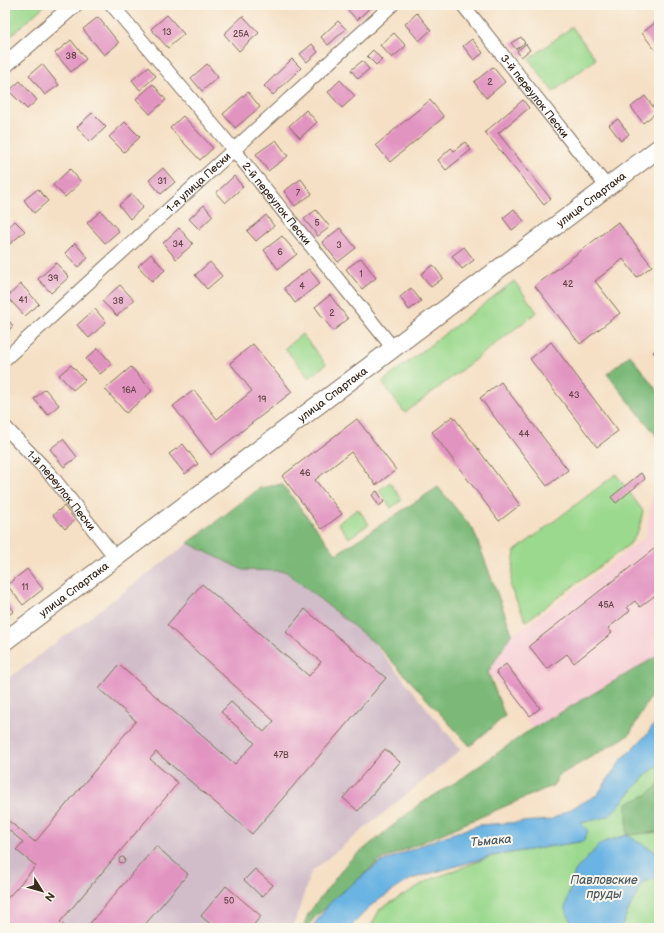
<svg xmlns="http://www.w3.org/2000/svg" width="664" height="933" font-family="'Balsamiq Sans',sans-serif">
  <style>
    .built { fill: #f6cfd6 }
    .industrial { fill: #d1bdc9 }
    .green { fill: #9bd98e; stroke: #6b8256 }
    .forest { fill: #7cb979; stroke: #5c724c }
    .water { fill: #6bb4e3; stroke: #536f80 }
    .building { fill: #e294c1 }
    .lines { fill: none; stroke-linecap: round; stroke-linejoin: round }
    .minor-casing { stroke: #7c6a58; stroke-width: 15 }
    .tertiary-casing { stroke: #7c6a58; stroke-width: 18 }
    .secondary-casing { stroke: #7c6a58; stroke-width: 20 }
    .minor { stroke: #fff; stroke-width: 13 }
    .tertiary { stroke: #fff; stroke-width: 16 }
    .secondary { stroke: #fff; stroke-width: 18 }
    .labels { text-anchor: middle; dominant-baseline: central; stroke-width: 4; stroke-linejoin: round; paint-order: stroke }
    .number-label { font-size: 9px; fill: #654447 }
    .street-label { font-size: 11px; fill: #3b2a1e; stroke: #fbf7ec }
    .water-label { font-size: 12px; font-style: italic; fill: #4c5a63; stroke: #fbf7ec }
  </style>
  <rect width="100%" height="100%" fill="#fbf7ec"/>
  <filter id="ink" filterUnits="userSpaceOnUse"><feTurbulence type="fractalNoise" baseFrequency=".025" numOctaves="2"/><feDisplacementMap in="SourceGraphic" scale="8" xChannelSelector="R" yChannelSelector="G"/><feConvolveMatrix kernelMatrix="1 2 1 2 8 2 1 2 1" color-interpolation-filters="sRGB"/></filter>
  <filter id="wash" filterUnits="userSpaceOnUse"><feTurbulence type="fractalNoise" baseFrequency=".012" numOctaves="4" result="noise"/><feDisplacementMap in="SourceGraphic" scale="16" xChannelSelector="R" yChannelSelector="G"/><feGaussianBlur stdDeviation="0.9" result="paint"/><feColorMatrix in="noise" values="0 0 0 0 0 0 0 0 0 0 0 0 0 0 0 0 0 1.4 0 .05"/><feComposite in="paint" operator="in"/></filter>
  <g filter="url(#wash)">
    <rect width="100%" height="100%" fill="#f5e0c5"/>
    <polygon class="built" points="659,460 659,655 533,729 488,672 512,633 526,626 646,537 657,462"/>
    <polygon class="industrial" points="253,495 461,750 311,872 293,928 5,928 5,681"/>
    <g class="green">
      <polygon points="5,5 45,5 5,41"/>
      <polygon points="572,27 596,59 553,92 529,59"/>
      <polygon points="514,281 537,312 405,413 382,382"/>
      <polygon points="302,334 326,364 309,378 285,348"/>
      <polygon points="616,474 643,511 639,529 630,544 526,621 510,587 515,551"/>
      <polygon points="390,482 402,500 391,508 379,490"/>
      <polygon points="358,509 369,524 349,538 338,523"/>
      <polygon points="659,764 659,928 370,928 380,909 427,881 492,856 584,841 581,823 609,816 645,776"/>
    </g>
    <g class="forest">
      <polygon points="630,355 659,393 659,439 607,374"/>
      <polygon points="282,484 336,554 438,487 473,529 512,633 488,672 505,716 470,746 377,645 285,571 243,570 188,543 260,488"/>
      <polygon points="659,655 659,682 629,735 558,776 554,785 379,861 315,917 307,928 303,928 308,914 348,862 417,806 461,779 524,734"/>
      <polygon points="659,785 659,832 627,835 627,803 647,795"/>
    </g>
    <g class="water">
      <polygon points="659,717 659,764 645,776 609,816 581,823 588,831 584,841 492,856 411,879 374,903 353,924 352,928 312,928 314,924 333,899 379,863 442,837 479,825 550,820 597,795 622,759 648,733"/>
      <polygon points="627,835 659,854 659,877 643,882 627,913 621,928 574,928 565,908 575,871 601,843"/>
    </g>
    <g id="blocks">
      <g class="building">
        <polygon points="343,5 373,5 357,20"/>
        <polygon points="417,13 431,30 419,41 405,24"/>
        <polygon points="167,15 184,34 168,48 151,29"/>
        <polygon points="243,16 259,33 239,51 224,34"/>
        <polygon points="98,17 119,43 104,55 83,29"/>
        <polygon points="659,20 659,55 642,33"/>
        <polygon points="338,21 346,29 328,45 321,37"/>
        <polygon points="394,33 406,46 392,58 380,45"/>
        <polygon points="521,37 525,43 516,49 511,43"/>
        <polygon points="472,39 483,53 474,60 463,46"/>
        <polygon points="71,40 86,59 71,72 55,53"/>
        <polygon points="312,44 318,52 307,62 300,54"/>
        <polygon points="526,44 530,50 521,57 517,51"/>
        <polygon points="373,50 382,60 376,65 367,56"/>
        <polygon points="292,59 301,68 273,95 264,86"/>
        <polygon points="362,61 369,69 358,79 351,70"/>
        <polygon points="42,64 59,85 45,95 29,75"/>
        <polygon points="207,64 218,77 202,91 191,78"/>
        <polygon points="148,67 156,76 140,90 132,80"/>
        <polygon points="493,67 505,82 486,98 474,82"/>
        <polygon points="340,80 355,96 342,108 328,92"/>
        <polygon points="20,81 37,100 27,109 9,91"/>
        <polygon points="153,84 166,100 150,114 136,99"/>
        <polygon points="248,92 260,107 235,128 223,114"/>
        <polygon points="645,96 657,112 643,123 631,107"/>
        <polygon points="430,100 444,117 390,162 376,145"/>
        <polygon points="523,100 529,108 498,133 551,199 544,205 485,132"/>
        <polygon points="306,110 317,122 300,138 289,126"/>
        <polygon points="92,113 106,127 90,142 77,127"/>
        <polygon points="183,116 213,148 200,160 170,128"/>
        <polygon points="618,119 629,134 621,141 609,125"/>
        <polygon points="125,122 140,137 124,152 109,137"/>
        <polygon points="276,140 288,156 268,171 256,154"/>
        <polygon points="465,142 471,150 446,170 438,160 451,148 454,151"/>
        <polygon points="163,168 175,182 161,194 149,180"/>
        <polygon points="70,169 81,182 65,197 53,185"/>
        <polygon points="234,176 243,187 225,203 216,193"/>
        <polygon points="301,179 312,194 295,206 284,191"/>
        <polygon points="38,189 48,201 34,213 24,200"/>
        <polygon points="132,194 143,207 130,219 119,205"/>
        <polygon points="204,205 213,216 199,229 189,219"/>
        <polygon points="514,209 524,221 512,230 503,218"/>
        <polygon points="316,210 330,227 318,236 304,219"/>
        <polygon points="101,211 119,231 105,243 87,223"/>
        <polygon points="266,215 274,226 256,241 247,231"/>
        <polygon points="15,221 25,231 10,244 5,238 5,230"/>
        <polygon points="618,222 652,266 637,277 623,259 595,281 620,313 580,344 535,286"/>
        <polygon points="179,228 193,244 176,259 163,243"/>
        <polygon points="340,228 356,248 338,262 322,242"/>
        <polygon points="282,236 297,254 278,269 264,250"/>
        <polygon points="75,243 88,258 78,267 65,253"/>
        <polygon points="464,247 474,260 462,269 452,256"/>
        <polygon points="151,254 165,270 152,281 138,266"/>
        <polygon points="361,258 376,278 362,289 346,269"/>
        <polygon points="210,262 222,276 207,289 195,275"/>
        <polygon points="56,263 69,277 51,293 38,279"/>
        <polygon points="433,265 443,278 431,287 421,274"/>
        <polygon points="309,269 320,283 295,303 284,288"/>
        <polygon points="21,284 39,304 25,316 7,297"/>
        <polygon points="120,285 134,300 117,316 102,301"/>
        <polygon points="411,288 421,301 409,310 400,297"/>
        <polygon points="330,295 348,319 333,331 315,307"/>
        <polygon points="95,309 106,322 89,338 77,325"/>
        <polygon points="5,316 13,326 5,334"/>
        <polygon points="551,342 618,431 597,447 530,359"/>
        <polygon points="253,344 292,392 211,455 173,406 194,390 217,419 252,391 230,363"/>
        <polygon points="659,347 659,360 653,352"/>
        <polygon points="98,348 112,364 100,374 86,359"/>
        <polygon points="71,365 85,380 73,390 59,375"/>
        <polygon points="131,367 152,391 126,413 105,389"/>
        <polygon points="501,382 568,470 547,486 480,398"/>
        <polygon points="45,389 59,405 48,415 34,399"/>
        <polygon points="453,416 520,505 499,521 432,432"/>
        <polygon points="357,419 396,470 376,485 351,452 315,480 342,514 322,529 282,476"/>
        <polygon points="63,439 77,457 64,467 50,449"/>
        <polygon points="183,444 198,464 185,474 169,454"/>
        <polygon points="641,473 645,479 616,503 611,497"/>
        <polygon points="377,491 384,502 379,506 372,495"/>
        <polygon points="64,506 75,520 65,529 53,515"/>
        <polygon points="659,545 659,602 654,596 640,607 635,601 627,607 630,611 608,628 612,633 574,663 567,654 547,669 529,646"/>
        <polygon points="27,569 43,589 23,605 7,585"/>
        <polygon points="202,584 309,676 321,662 286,632 305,609 386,678 252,834 156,752 150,759 178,783 60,922 67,928 5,928 5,901 36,866 16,850 23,842 5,827 5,818 35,842 136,721 99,689 119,665 235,764 255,743 221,712 231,702 264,732 274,721 167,625"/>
        <polygon points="5,599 14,611 5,618"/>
        <polygon points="506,664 540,708 530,716 496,672"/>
        <polygon points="385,749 400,762 358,811 343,798"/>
        <polygon points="156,846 188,874 142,928 86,928"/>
        <circle cx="122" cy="860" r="3"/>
        <polygon points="255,869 273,885 262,897 244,880"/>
        <polygon points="226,886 261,916 251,928 214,928 214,927 201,916"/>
      </g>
    </g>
  </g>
  <g filter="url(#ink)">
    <use href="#blocks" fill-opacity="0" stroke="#7c6a58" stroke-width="1"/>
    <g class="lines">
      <defs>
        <g id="minor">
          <path id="s1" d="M 112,5 L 234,150 L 393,348"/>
          <path id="s2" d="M 463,5 L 607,187"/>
          <path id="s3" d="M 5,359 L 392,5"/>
          <path id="s4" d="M 5,427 L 51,475 L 115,557"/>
        </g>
        <polyline id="tertiary" points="5,65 74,5"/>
        <g id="secondary">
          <path id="s5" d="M 5,641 L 659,148"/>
        </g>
      </defs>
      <use href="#minor" class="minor-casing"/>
      <use href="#tertiary" class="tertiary-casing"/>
      <use href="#secondary" class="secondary-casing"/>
      <use href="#minor" class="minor"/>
      <use href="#tertiary" class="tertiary"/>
      <use href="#secondary" class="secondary"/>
    </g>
  </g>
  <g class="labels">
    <g class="number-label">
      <text x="167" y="32">13</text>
      <text x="241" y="34">25А</text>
      <text x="71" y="56">38</text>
      <text x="490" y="82">2</text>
      <text x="162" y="181">31</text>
      <text x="298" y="193">7</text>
      <text x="317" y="223">5</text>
      <text x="178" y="244">34</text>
      <text x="339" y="245">3</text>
      <text x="280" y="252">6</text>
      <text x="361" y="274">1</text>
      <text x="53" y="278">39</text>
      <text x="568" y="284">42</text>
      <text x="302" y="286">4</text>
      <text x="23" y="300">41</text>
      <text x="118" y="301">38</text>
      <text x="332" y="313">2</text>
      <text x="129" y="390">16А</text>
      <text x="574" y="395">43</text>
      <text x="262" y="399">19</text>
      <text x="524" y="434">44</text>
      <text x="305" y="473">46</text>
      <text x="25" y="587">11</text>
      <text x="606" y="605">45А</text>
      <text x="281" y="755">47В</text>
      <text x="229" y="901">50</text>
    </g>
    <g class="street-label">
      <text stroke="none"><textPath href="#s2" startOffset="116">3-й переулок Пески</textPath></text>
      <text stroke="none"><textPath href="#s3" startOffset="262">1-я улица Пески</textPath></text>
      <text stroke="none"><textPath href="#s5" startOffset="734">улица Спартака</textPath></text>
      <text stroke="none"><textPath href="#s1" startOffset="258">2-й переулок Пески</textPath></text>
      <text stroke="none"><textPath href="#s5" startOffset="410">улица Спартака</textPath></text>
      <text stroke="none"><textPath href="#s4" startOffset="85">1-й переулок Пески</textPath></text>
      <text stroke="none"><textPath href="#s5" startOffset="86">улица Спартака</textPath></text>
    </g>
    <g class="water-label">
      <text transform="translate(491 841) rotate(-5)">Тьмака</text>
      <text x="604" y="880">Павловские<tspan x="604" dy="14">пруды</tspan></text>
    </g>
  </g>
  <rect width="664" height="933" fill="none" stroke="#fbf7ec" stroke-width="20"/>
  <g transform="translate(42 891) rotate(127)" stroke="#fbf7ec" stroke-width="3" paint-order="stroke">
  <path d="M0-3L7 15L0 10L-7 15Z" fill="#3b2a1e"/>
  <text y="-6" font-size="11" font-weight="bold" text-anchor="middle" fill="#3b2a1e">N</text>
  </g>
</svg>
